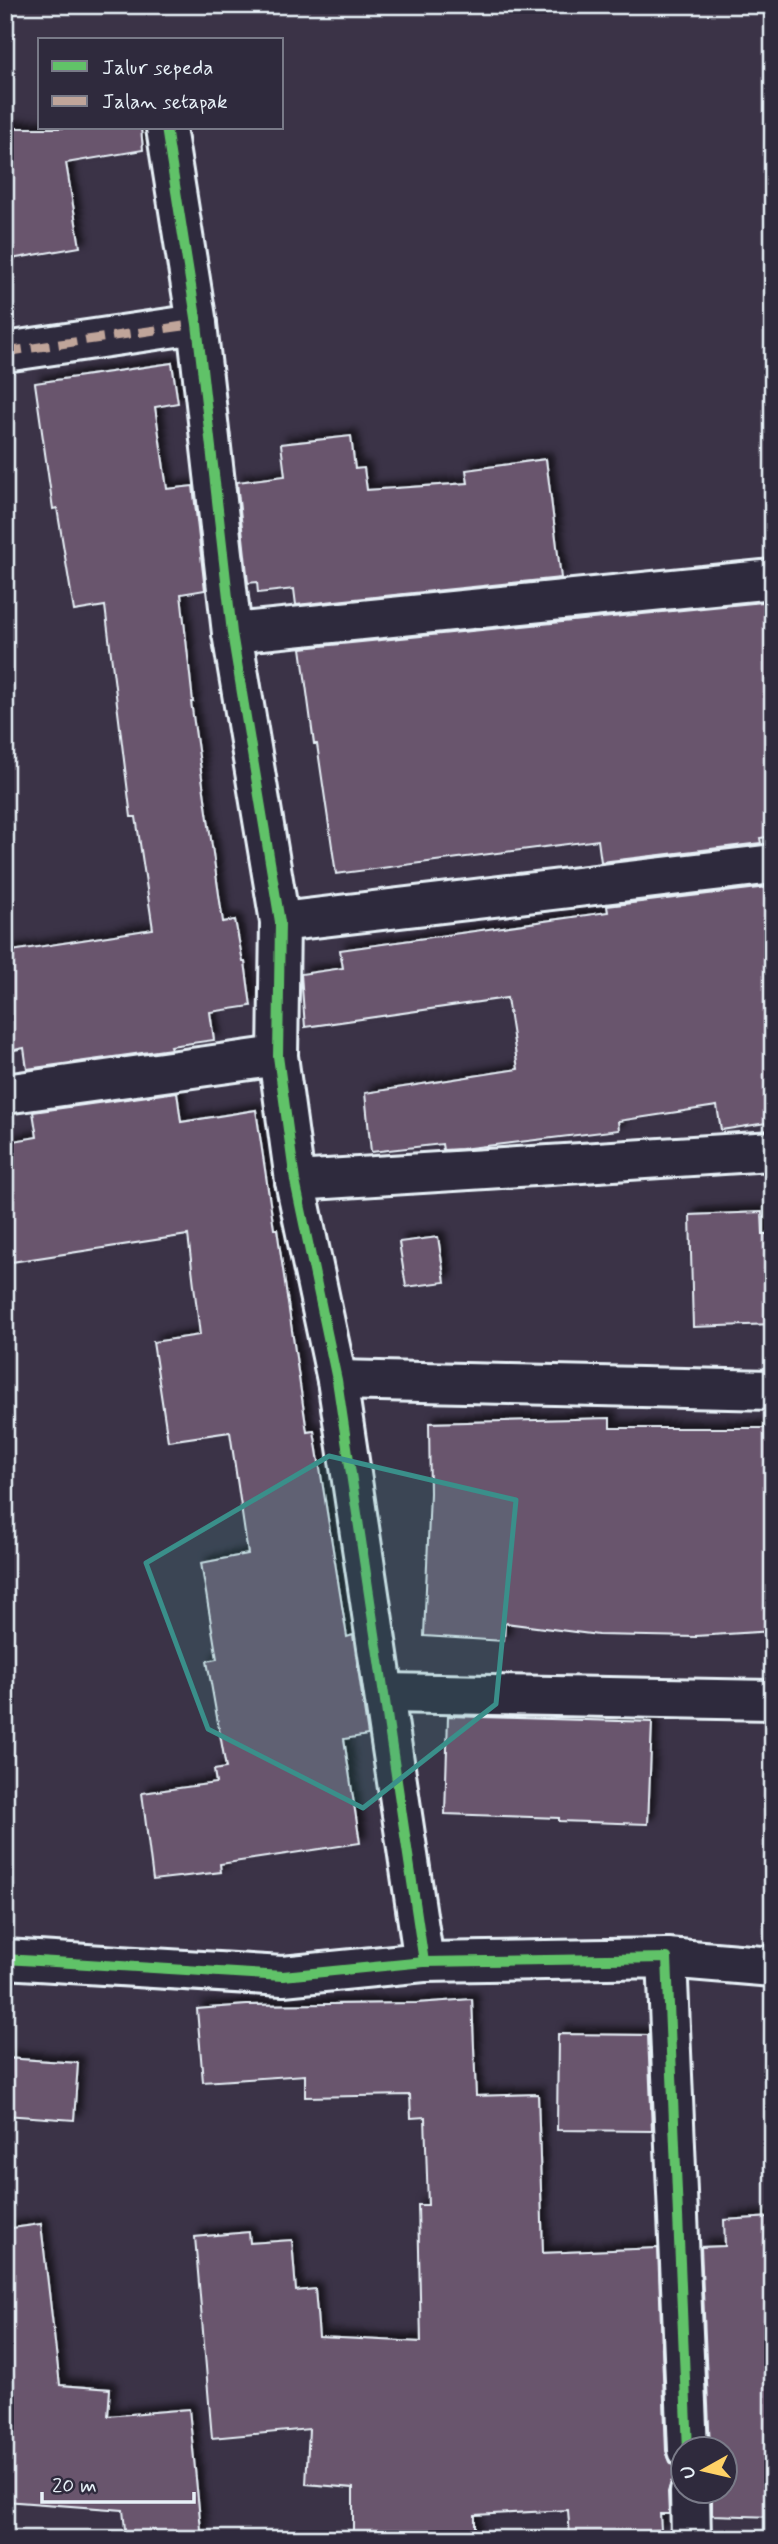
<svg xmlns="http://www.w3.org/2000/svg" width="778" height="2544" font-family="Mynerve,sans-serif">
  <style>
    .building { fill: #69556d; stroke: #e8f1f8; stroke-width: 2; filter: url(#shadow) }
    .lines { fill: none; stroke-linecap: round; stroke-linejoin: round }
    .minor-casing { stroke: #e8f1f8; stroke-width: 44 }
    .minor { stroke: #2f2a3d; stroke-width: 38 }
    .quiet { stroke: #c0a59a; stroke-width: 9; stroke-dasharray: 18 9; stroke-linecap: butt }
    .cycleway-casing { stroke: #2f2a3d; stroke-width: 15 }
    .cycleway { stroke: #61c268; stroke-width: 10 }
    .marked { fill: #3a8f8a; fill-opacity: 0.2; stroke: #3a8f8a; stroke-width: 5; stroke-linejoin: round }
  </style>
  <defs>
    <filter id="shadow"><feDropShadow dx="6" dy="-6" stdDeviation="3.5" flood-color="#0009"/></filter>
  </defs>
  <rect width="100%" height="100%" fill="#3b3347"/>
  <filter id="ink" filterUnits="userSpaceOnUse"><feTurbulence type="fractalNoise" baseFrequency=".0143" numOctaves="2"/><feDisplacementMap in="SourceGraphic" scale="14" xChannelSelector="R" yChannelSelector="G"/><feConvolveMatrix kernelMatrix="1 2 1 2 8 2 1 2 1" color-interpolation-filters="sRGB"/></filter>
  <g filter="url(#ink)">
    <g class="building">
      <polygon points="5,128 141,128 143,150 66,163 80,247 5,260"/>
      <polygon points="172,363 178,403 155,407 167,489 193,486 205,590 181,594 193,702 191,702 223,922 235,920 243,962 245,962 251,1006 210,1012 214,1040 170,1046 171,1049 27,1069 24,1048 5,1052 5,952 153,929 136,817 131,817 105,606 74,611 57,508 53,509 35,383"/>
      <polygon points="351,436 355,469 364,468 367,490 468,483 466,470 546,459 561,578 296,605 294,589 258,593 257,582 248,583 237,482 285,476 281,444"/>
      <polygon points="773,601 773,836 760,838 761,843 601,862 598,840 336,874 317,744 314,744 301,648"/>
      <polygon points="767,887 773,926 773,1122 721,1130 717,1106 618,1121 619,1130 461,1149 443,1150 442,1144 371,1152 365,1093 518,1069 507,998 305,1027 301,974 343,968 340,950 608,912 607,906"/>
      <polygon points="177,1092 181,1122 256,1110 274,1229 277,1229 307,1432 314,1431 347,1637 353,1635 368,1735 344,1739 360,1843 220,1864 221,1872 153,1880 142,1793 216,1783 214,1770 226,1768 207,1661 217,1659 201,1563 248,1554 230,1432 168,1441 153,1342 200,1335 188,1235 5,1263 5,1178 13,1177 8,1142 37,1137 33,1112"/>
      <polygon points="762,1212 763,1234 773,1234 773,1324 693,1327 690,1215"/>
      <polygon points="438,1237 445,1282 406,1287 399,1242"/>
      <polygon points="610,1418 610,1428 773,1428 773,1631 696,1636 696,1637 598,1635 505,1623 504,1641 424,1636 430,1493 429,1423"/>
      <polygon points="448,1716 652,1722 648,1824 559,1821 559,1818 445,1814"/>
      <polygon points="472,1999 476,2096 538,2094 543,2253 658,2248 666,2451 670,2462 677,2469 683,2471 671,2482 668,2492 669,2514 660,2514 661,2530 570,2537 568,2510 475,2515 475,2539 353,2539 353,2488 306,2484 309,2429 212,2438 195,2237 249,2232 250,2243 292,2240 296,2291 315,2289 319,2337 421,2342 418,2205 428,2205 425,2117 411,2118 410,2095 305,2097 305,2075 203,2082 197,2009 247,2005 417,2003"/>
      <polygon points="558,2034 648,2035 652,2131 557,2130"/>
      <polygon points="5,2058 78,2063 74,2120 5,2115"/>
      <polygon points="773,2217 773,2517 712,2515 712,2491 725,2491 725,2449 710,2449 701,2247 725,2246 724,2220"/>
      <polygon points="41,2224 60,2385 110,2389 108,2416 189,2409 202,2539 126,2539 123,2510 5,2501 5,2229"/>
    </g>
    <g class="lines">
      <defs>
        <g id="minor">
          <polyline points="166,128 197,324 232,633 280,922 278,1056 295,1181 337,1380 424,1962"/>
          <polyline points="5,352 197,324"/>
          <polyline points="232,633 773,579"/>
          <polyline points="280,922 773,864"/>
          <polyline points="5,1094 278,1056"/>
          <polyline points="295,1181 773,1151"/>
          <polyline points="337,1380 773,1390"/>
          <polyline points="386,1693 773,1700"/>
          <polyline points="667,1958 773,1967"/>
          <polyline points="5,1959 283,1976 424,1962 667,1958 688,2450"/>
          <polyline points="690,2492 691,2539"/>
        </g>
      </defs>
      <use href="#minor" class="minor-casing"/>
      <use href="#minor" class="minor"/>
      <polyline class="quiet" points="5,352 197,324"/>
      <defs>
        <g id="cycleway">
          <polyline points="166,128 197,324 232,633 280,922 278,1056 295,1181 337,1380 424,1962"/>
          <polyline points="5,1959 283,1976 424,1962 667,1958 688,2450"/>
        </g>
      </defs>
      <use href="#cycleway" class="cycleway-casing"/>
      <use href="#cycleway" class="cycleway"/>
    </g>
  </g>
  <path class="marked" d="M 329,1456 L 516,1500 L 496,1704 L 363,1808 L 208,1729 L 146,1563 Z"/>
  <rect width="778" height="2544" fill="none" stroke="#2f2a3d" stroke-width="28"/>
  <rect x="14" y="14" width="750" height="2516" fill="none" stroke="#e8f1f8" stroke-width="2.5" filter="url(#ink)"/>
  <rect x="38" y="38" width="245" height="91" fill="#2f2a3d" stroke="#797a88" stroke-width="2"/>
  <rect x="52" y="61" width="35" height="10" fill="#61c268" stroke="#797a88" stroke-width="2"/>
  <text x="102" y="74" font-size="21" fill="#e8f1f8">Jalur sepeda</text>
  <rect x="52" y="96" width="35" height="10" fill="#c0a59a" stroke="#797a88" stroke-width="2"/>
  <text x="102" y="108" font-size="21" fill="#e8f1f8">Jalan setapak</text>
  <g transform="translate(704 2470) rotate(262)"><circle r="33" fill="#2f2a3d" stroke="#797a88" stroke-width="2"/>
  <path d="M0-5L12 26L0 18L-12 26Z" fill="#ffd166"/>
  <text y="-10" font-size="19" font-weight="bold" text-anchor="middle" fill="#e8f1f8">U</text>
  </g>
  <path d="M42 2492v10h152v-10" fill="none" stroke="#e8f1f8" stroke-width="3.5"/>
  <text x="52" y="2492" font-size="21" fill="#e8f1f8" stroke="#2f2a3d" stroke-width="5" paint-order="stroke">20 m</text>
</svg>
